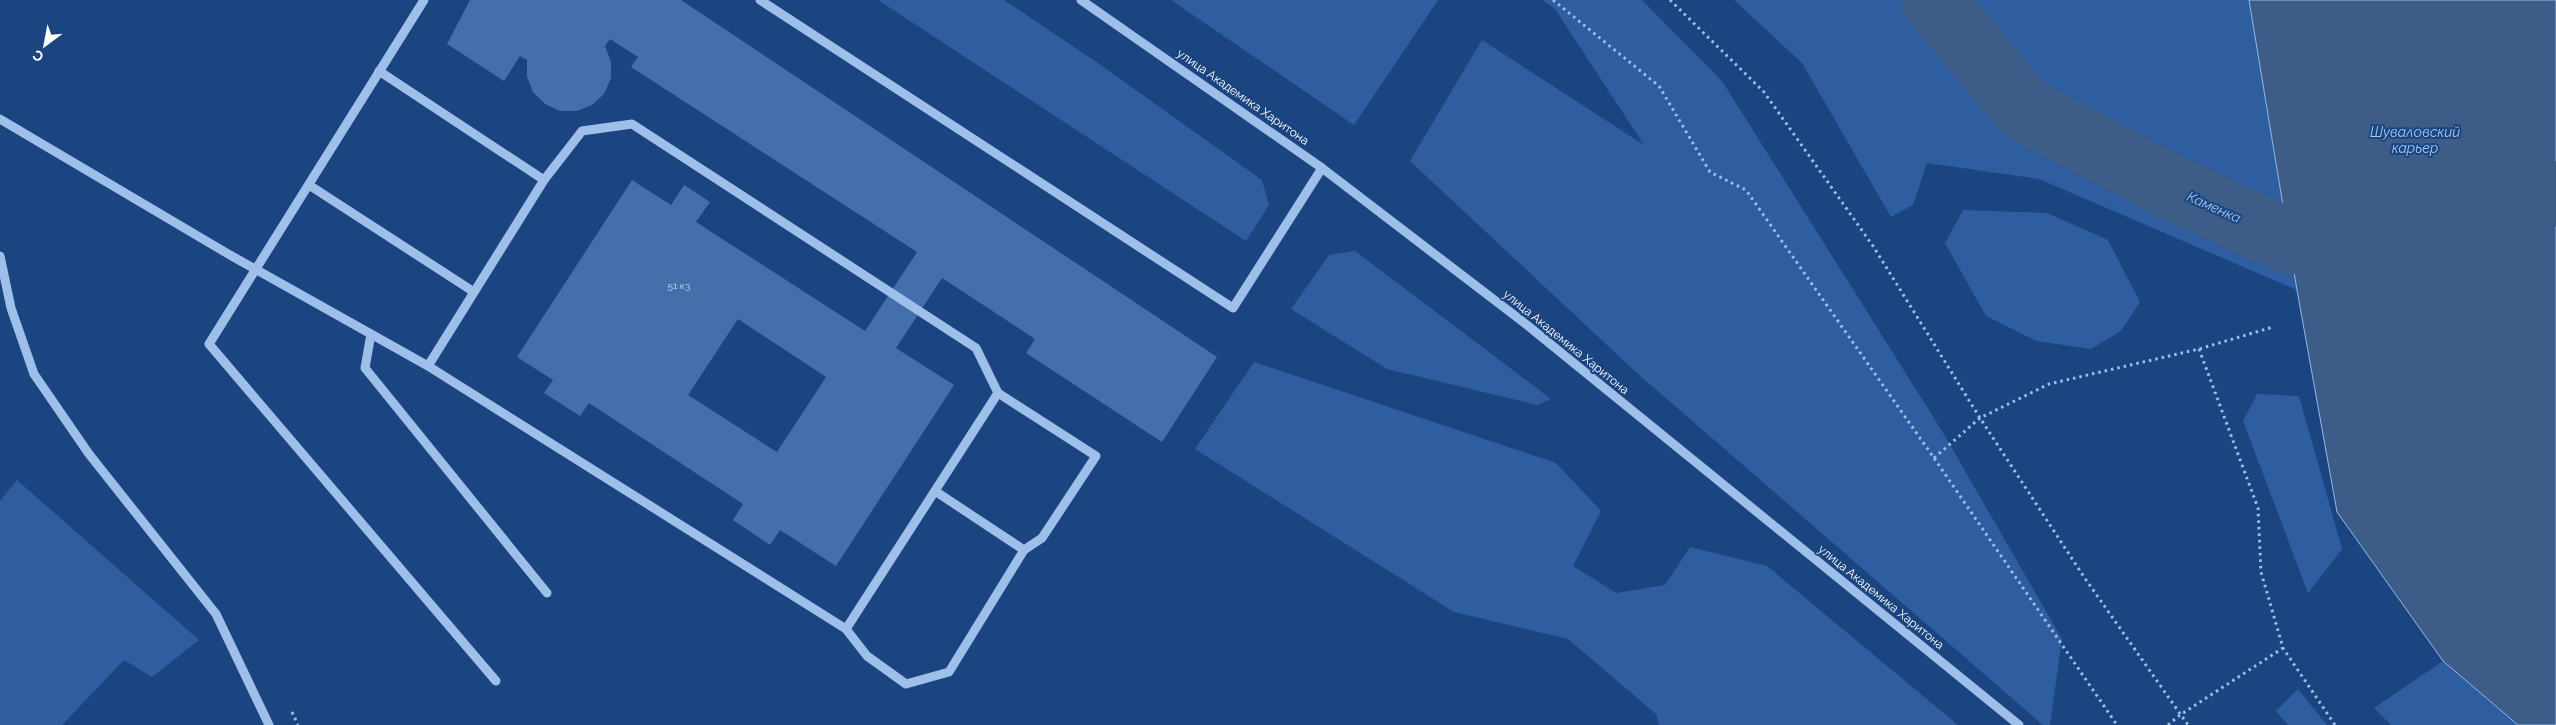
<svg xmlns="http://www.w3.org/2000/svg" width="2556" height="725" font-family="Raleway,sans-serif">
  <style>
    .green { fill: #2e5e9f }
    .water { fill: #3d5c87; stroke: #91b9ec }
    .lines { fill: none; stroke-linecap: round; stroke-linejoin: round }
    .river { stroke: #3d5c87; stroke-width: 65 }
    .building { fill: #446faa; fill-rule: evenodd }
    .path { stroke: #9ebfea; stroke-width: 3; stroke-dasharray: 2.5 4; stroke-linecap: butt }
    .minor { stroke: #9ebfea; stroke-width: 9 }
    .labels { text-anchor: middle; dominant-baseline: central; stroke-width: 4; stroke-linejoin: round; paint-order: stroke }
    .number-label { font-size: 10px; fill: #d0dbea }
    .street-label { font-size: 12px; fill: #fff; stroke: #1b4580 }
    .water-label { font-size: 14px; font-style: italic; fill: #aac9f2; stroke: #1b4580 }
  </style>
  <rect width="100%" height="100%" fill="#1b4580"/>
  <g class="green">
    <polygon points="878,0 1004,0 1095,61 1262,180 1269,205 1246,241"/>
    <polygon points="1171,0 1438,0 1354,125"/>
    <polygon points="1542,0 1642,0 1722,81 1942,431 2062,639 2050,725 2043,725 1638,374 1410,161 1482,40 1644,145 1555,9"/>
    <polygon points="1734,0 2294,0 2556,725 2391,725 2374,708 2443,661 2337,512 2297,290 2039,179 1927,163 1913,205 1891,217 1802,63"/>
    <polygon points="1963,210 2047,213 2108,240 2140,302 2121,331 2091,349 2036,341 1986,316 1945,243"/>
    <polygon points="1355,251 1551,399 1537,405 1387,369 1291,309 1329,255"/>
    <polygon points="1254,362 1556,463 1601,511 1573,566 1616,593 1665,585 1690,547 1767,566 1958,725 1659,725 1656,714 1568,639 1454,612 1195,449"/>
    <polygon points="2257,394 2299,396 2342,549 2308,593 2243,421"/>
    <polygon points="17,480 199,640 152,677 124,660 62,725 0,725 0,501"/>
    <polygon points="2298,689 2327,725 2288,725 2276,711"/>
  </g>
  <polygon class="water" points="2249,0 2556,0 2556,725 2518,725 2443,661 2337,512 2297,290"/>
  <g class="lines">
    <polyline class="river" points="1934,0 2024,109 2177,190 2290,242 2331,227 2514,189 2556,194"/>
  </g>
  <path class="building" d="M 470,0 L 681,0 L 1217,357 L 1162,442 L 1026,353 L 1035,339 L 942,278 L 896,348 L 954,385 L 836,566 L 780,530 L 770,545 L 733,520 L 743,504 L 589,403 L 580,416 L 544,393 L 553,380 L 517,357 L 632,180 L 671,205 L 684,185 L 710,202 L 696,222 L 865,331 L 917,252 L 631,67 L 638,57 L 610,39 L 605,46 L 611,62 L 611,78 L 604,94 L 592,105 L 577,111 L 560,111 L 545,104 L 533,92 L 527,77 L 527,60 L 520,56 L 504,81 L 447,44 ZM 738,319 L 826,377 L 777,452 L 688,395 Z"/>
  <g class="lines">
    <g class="path">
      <polyline points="1553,0 1659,86 1710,172 1746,190 1934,458 2117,725"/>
      <polyline points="1670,0 1764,92 1873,246 1980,418 2084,577 2188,725"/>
      <polyline points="2199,349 2258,508 2261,572 2283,648 2335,725"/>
      <polyline points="1934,458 1980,418 2049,384 2199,349 2273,327"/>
      <polyline points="292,712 298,725"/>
      <polyline points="2168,725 2180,715 2283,648"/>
    </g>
    <g class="minor">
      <polyline points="424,0 209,344 496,681"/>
      <polyline points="760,0 1233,308 1322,168"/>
      <polyline points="1081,0 1322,168 1527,325 2019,725"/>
      <polyline points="379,71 544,180"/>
      <polyline points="0,119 230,255 428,366 846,629 998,393 976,348 632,124 582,131 544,180 428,366"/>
      <polyline points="309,185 474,292"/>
      <polyline points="0,256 11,308 34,374 89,454 216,614 269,725"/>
      <polyline points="371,334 365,368 547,593"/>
      <polyline points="998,393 1096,456 1042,538 1024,550"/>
      <polyline points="846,629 867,656 906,684 949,672 1024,550 935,491"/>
    </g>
  </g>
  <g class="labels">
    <g class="number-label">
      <text x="679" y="285">51 к3</text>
    </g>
    <g class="street-label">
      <text transform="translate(1243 97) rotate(35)">улица Академика Харитона</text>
      <text transform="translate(1566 342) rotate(39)">улица Академика Харитона</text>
      <text transform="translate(1881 597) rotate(39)">улица Академика Харитона</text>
    </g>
    <g class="water-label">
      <text x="2415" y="132">Шуваловский<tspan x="2415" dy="16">карьер</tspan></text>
      <text transform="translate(2214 207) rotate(24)">Каменка</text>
    </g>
  </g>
  <g transform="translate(45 45) rotate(212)" stroke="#1b4580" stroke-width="4" paint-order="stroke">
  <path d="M0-4L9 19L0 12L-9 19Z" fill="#ffffff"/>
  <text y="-8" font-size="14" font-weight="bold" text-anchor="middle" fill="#ffffff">С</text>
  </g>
</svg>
